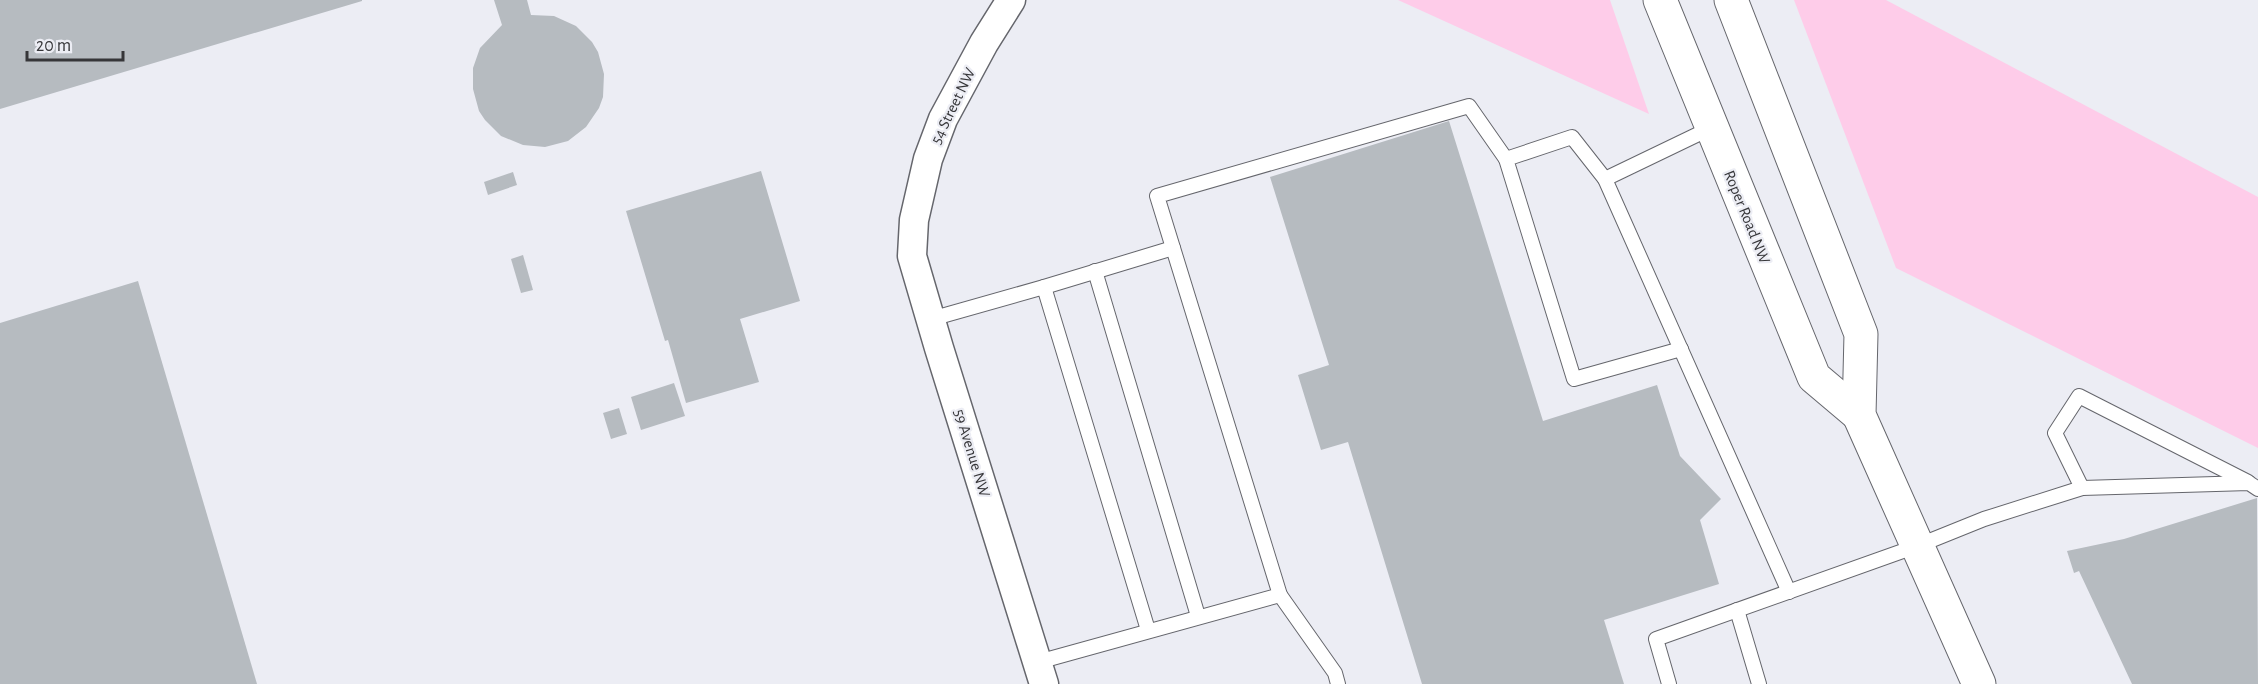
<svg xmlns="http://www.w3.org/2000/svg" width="2258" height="684" font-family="'Alegreya Sans',sans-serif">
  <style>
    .green { fill: #fecce9 }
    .building { fill: #b6bbc0 }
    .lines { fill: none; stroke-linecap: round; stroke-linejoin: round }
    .lane-casing { stroke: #65666c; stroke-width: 16 }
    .street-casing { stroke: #65666c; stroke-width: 31 }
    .secondary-casing { stroke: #65666c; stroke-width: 35 }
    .lane { stroke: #fff; stroke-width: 14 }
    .street { stroke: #fff; stroke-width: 28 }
    .secondary { stroke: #fff; stroke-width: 33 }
    .labels { text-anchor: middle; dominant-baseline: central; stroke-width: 4.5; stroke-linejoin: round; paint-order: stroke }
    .street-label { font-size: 16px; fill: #363639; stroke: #ecedf4 }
  </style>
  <rect width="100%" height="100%" fill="#ecedf4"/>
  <g class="green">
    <polygon points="1398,0 1610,0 1649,114"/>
    <polygon points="1794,0 1886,0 2258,197 2258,448 1896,268"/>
  </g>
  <g class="building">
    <polygon points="0,0 362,0 362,1 0,109"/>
    <polygon points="494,0 527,0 531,15 554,16 576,26 592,42 598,52 604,74 603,97 599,108 586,127 568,141 545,147 523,145 501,136 485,120 479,111 473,89 473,68 480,48 502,25"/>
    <polygon points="1449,121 1543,421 1657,385 1680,456 1721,499 1700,520 1719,584 1604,620 1624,684 1422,684 1348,442 1321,450 1298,375 1329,365 1270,177"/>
    <polygon points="761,171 800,301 740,319 759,382 686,403 668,340 665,341 626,211"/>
    <polygon points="513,172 517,185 488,195 484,182"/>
    <polygon points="523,255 533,290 521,293 511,259"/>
    <polygon points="138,281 257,684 0,684 0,323"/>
    <polygon points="674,383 685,416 641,430 631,397"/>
    <polygon points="619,408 627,434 611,439 603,413"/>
    <polygon points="2257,498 2258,684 2132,684 2079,571 2074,573 2067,551 2124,539"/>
  </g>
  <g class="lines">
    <defs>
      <g id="lane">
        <polyline points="1711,128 1605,179 1789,592"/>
        <polyline points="1605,179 1572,137 1506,159 1574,379 1681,349"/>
        <polyline points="1095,271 1198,616"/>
        <polyline points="1044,287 1173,248"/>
        <polyline points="931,319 1044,287 1148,630"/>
        <polyline points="2082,488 2055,433 2079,396 2248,482"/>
        <polyline points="1280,595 1335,673 1338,684"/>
        <polyline points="1737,610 1759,684"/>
        <polyline points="1038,662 1280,595 1157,196 1469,106 1506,159"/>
        <polyline points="1669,684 1656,639 1917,546 1984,519 2082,488 2249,483 2258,489"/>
      </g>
      <polyline id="street" points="1011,0 984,43 943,119 928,159 914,220 912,256 939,348 1044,684"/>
      <g id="secondary">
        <polyline points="1660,0 1814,377 1859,415"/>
        <polyline points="1731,0 1861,334 1859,415 1979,684"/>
      </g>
    </defs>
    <use href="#lane" class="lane-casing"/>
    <use href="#street" class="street-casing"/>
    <use href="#secondary" class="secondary-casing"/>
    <use href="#lane" class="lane"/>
    <use href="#street" class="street"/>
    <use href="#secondary" class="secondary"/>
  </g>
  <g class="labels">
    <g class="street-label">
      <text transform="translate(953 106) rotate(-64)">54 Street NW</text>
      <text transform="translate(1747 217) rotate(68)">Roper Road NW</text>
      <text transform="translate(972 453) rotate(73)">59 Avenue NW</text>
    </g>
  </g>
  <path d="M27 51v9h96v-9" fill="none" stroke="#363639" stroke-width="3"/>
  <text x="36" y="51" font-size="18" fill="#363639" stroke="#ecedf4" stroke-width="4.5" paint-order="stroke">20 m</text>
</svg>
